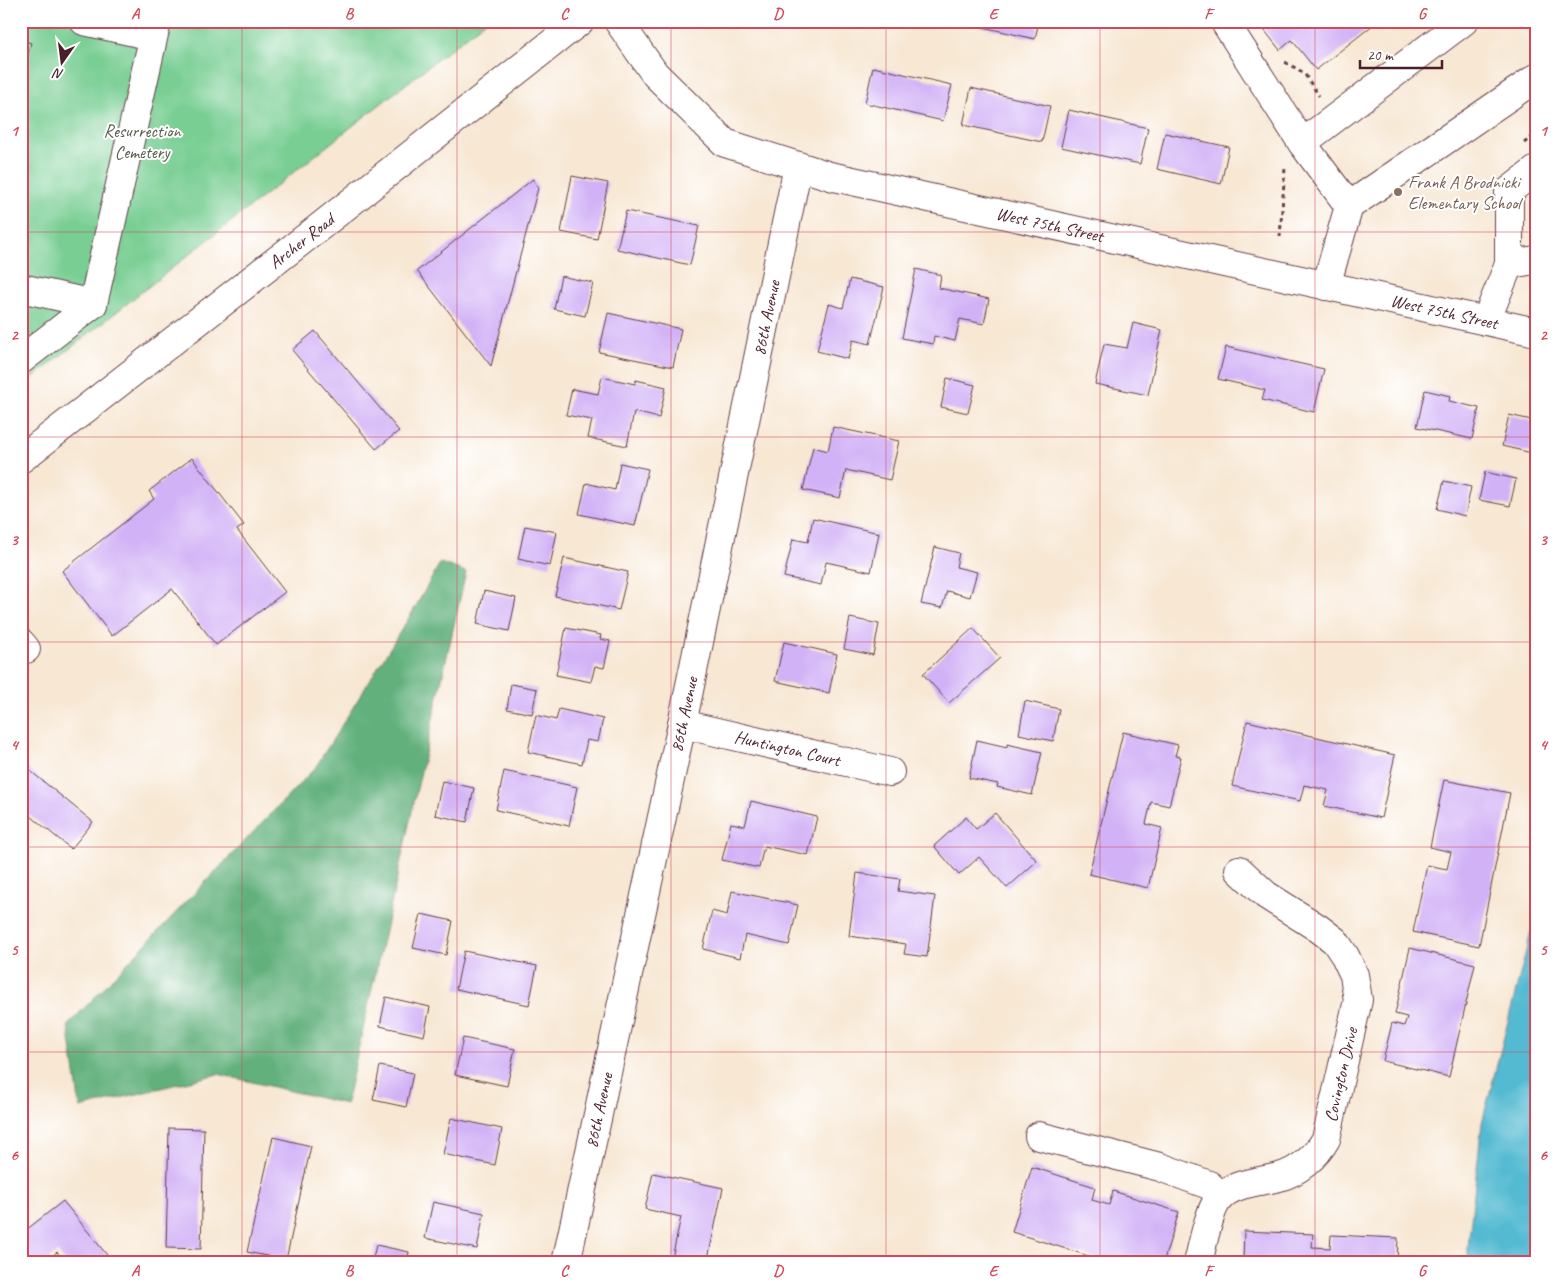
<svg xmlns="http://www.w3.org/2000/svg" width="1557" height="1284" font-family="Caveat,sans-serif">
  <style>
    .green { fill: #78ce93; stroke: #61765f }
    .forest { fill: #62b17d; stroke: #566854 }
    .water { fill: #53bad1; stroke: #4e6c7e }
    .building { fill: #d2b2f6 }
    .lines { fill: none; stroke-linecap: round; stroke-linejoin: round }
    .minor-casing { stroke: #643d44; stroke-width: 30 }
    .major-casing { stroke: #643d44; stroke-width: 30 }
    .path { stroke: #643d44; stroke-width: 3; stroke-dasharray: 4 4; stroke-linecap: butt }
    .minor { stroke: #fff; stroke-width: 28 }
    .major { stroke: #fff; stroke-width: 28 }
    .grid { fill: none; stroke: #d1495b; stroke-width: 1; stroke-opacity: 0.55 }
    .education-dot { fill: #8d6e63; stroke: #fff; stroke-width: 2 }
    .labels { text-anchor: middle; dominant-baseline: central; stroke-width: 4; stroke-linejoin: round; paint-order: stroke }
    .park-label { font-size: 18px; fill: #5a5c4f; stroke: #fff }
    .education-label { font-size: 18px; fill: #785e54; stroke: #fff; text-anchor: start }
    .street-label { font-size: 18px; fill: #4a1f2b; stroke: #fff }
    .neatline { fill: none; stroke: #d1495b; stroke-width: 2 }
    .grid-label { font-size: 16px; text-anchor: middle; font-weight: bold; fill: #d1495b }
  </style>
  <rect width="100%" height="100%" fill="#fff"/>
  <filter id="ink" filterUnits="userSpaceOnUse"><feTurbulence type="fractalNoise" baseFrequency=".02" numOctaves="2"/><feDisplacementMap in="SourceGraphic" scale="10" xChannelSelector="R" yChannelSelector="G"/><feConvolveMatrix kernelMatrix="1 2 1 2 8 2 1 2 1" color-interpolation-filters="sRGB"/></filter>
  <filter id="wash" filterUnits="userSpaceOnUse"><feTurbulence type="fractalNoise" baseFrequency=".0096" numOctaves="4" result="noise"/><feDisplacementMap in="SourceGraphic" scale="20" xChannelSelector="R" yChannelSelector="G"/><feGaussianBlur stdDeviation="1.12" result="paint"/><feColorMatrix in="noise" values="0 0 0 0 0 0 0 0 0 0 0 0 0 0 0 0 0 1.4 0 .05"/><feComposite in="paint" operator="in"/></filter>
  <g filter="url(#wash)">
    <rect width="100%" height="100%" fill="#f7e7d3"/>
    <polygon class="green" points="21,21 486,21 21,387"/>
    <polygon class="forest" points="440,563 466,572 346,1104 218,1074 80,1108 68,1025 315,768 415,608"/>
    <polygon class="water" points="1536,912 1536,1263 1468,1263 1468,1247 1482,1123"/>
    <g id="blocks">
      <g class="building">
        <polygon points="957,21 1039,21 1035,39"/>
        <polygon points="1257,21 1378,21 1316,70 1292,40 1280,50"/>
        <polygon points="21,40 31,43 26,61 21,59"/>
        <polygon points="873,67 952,85 943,121 865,103"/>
        <polygon points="971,88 1050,106 1042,142 963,125"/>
        <polygon points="1069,110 1148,128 1140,164 1061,147"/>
        <polygon points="1165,133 1229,147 1221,184 1157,169"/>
        <polygon points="572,176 608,183 597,239 561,232"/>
        <polygon points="533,179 538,188 491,366 417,271"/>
        <polygon points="626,211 699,226 690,265 617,249"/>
        <polygon points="916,269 941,275 939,288 989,299 984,324 960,319 955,341 934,336 933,344 902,338"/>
        <polygon points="561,276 593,283 585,316 554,309"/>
        <polygon points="850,279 884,287 870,344 853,340 848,359 817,351 829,304 843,308"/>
        <polygon points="608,313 681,329 673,367 599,352"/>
        <polygon points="1133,323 1162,330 1148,395 1095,384 1104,344 1127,348"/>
        <polygon points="315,331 399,431 376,449 292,350"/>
        <polygon points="1226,347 1324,369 1314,412 1262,400 1265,390 1218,379"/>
        <polygon points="602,377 635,384 636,380 666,387 659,418 634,412 627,446 588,438 592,420 566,415 572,389 598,394"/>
        <polygon points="947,378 975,385 968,413 941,407"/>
        <polygon points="1425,390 1450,396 1449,401 1479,408 1472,439 1417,427"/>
        <polygon points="1509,415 1536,421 1536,454 1502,446"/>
        <polygon points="833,427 899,441 890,480 846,470 840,498 803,490 813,447 828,451"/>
        <polygon points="192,458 244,525 237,530 285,592 216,645 172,589 112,636 62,571 154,499 149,491"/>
        <polygon points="620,463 648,469 635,526 579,514 586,483 615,490"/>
        <polygon points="1485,472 1516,479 1510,506 1479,500"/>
        <polygon points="1444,481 1471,487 1465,516 1437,509"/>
        <polygon points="813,518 879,533 871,572 826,562 821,585 784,577 793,539 808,542"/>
        <polygon points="525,526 557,532 550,566 518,559"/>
        <polygon points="935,547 959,553 956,567 977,572 970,597 947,591 942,608 921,604"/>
        <polygon points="564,558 628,572 619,610 555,596"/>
        <polygon points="484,591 516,598 509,631 477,624"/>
        <polygon points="850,618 879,624 873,655 844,649"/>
        <polygon points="566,628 601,635 600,639 610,641 604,668 595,666 591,682 556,675"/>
        <polygon points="973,628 1000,658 949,703 923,674"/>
        <polygon points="784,642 837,654 829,693 775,681"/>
        <polygon points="511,684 537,689 532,714 507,709"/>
        <polygon points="1025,701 1059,709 1053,741 1019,734"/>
        <polygon points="559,709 603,719 598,742 587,740 582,764 528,752 536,715 556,720"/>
        <polygon points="1247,721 1395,755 1381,818 1324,806 1328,790 1304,785 1300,801 1232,786"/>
        <polygon points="1123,732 1178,745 1175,756 1181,757 1169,806 1151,802 1146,824 1162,828 1148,888 1089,874"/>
        <polygon points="977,740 1007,747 1007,744 1042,752 1032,795 997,787 998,784 969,778"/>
        <polygon points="28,769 93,822 71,849 21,808 21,777"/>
        <polygon points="504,771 577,787 569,826 496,810"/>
        <polygon points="1444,780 1510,793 1479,946 1413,932 1427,865 1447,869 1451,852 1430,847"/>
        <polygon points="442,781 474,788 467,822 435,815"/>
        <polygon points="751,801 817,817 808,855 764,846 759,868 722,860 731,823 745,826"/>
        <polygon points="995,813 1037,861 1007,888 979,857 959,875 934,846 966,817 976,829"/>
        <polygon points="857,873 900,879 898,891 935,896 927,957 904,954 906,944 849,936"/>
        <polygon points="732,891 798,905 789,945 745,935 740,958 703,949 712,911 727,915"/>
        <polygon points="421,914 453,921 446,955 413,948"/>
        <polygon points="1410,948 1475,964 1449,1077 1383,1061 1392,1023 1404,1026 1407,1017 1395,1014"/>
        <polygon points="464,951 537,966 529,1005 456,989"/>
        <polygon points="386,997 430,1007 424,1036 380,1026"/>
        <polygon points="463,1038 515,1049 507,1086 455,1075"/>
        <polygon points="380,1066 413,1073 406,1107 373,1100"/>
        <polygon points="451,1118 502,1129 495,1165 443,1154"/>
        <polygon points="169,1128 204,1129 201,1249 166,1248"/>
        <polygon points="273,1137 311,1146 286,1260 247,1252"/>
        <polygon points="1032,1167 1095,1187 1092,1200 1109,1205 1113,1191 1179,1212 1163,1263 1111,1263 1012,1232"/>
        <polygon points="653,1173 723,1188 707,1263 695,1263 672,1258 681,1217 645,1209"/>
        <polygon points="63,1201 107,1255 97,1263 66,1263 57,1252 44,1263 33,1263 21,1249 21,1234"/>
        <polygon points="433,1202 484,1213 477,1249 425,1238"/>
        <polygon points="1244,1231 1313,1234 1312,1247 1330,1248 1331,1235 1398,1238 1397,1263 1243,1263"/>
        <polygon points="376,1245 409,1252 407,1263 372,1263"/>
      </g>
    </g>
  </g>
  <g filter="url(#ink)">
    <use href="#blocks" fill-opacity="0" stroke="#643d44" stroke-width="1"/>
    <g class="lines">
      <defs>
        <g id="minor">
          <polyline points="84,21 153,36"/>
          <path id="s1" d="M 618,21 L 655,74 L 725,143 L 830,176 L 1536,332"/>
          <polyline points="1224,21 1302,143"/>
          <polyline points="1349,206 1302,143 1464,21"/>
          <polyline points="1509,264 1536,260"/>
          <polyline points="1326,286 1349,206 1536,78"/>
          <polyline points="21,288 93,304"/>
          <polyline points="1486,321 1509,264 1509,191 1536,170"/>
          <polyline points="21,360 93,304 157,21"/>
          <polyline points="21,643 26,649"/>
          <path id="s2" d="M 682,724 L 890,772"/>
          <polyline points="1039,1136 1160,1167 1209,1185 1221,1196"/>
          <path id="s3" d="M 566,1263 L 682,724 L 798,166"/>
          <path id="s4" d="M 1198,1263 C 1202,1247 1209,1211 1218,1200 C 1229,1183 1261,1182 1279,1177 C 1298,1172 1316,1157 1326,1139 L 1358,1000 L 1354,975 L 1345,956 L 1335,941 L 1318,928 L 1266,895 L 1239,870"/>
        </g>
        <g id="major">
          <path id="s5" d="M 21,459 L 317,229 L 580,21"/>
        </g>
      </defs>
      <use href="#minor" class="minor-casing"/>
      <use href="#major" class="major-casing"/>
      <g class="path">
        <polyline points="1285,62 1304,73 1319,96"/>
        <polyline points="1524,143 1536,134"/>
        <polyline points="1280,237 1285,168"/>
      </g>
      <use href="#minor" class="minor"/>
      <use href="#major" class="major"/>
    </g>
  </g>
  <path class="grid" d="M 242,21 L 242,1263M 457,21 L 457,1263M 671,21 L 671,1263M 886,21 L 886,1263M 1100,21 L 1100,1263M 1315,21 L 1315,1263M 21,232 L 1536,232M 21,437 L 1536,437M 21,642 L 1536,642M 21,847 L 1536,847M 21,1052 L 1536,1052"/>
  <circle class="education-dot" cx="1398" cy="192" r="5"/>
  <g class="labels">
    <g class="park-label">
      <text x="142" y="131">Resurrection<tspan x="142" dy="21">Cemetery</tspan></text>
    </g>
    <g class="education-label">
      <text x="1408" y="182">Frank A Brodnicki<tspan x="1408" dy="21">Elementary School</tspan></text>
    </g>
    <g class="street-label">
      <text stroke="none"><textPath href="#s1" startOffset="498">West 75th Street</textPath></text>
      <text stroke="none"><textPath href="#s5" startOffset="355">Archer Road</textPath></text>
      <text stroke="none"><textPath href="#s1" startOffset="902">West 75th Street</textPath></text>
      <text stroke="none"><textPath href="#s3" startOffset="966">86th Avenue</textPath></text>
      <text stroke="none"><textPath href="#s3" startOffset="561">86th Avenue</textPath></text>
      <text stroke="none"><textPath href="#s2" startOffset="108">Huntington Court</textPath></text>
      <text stroke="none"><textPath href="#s4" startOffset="261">Covington Drive</textPath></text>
      <text stroke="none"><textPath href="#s3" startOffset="156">86th Avenue</textPath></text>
    </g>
  </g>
  <rect width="1557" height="1284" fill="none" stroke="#fff" stroke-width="55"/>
  <g transform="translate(62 62) rotate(194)" stroke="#ffffff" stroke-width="4" paint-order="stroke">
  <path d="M0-4L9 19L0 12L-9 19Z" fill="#4a1f2b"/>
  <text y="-8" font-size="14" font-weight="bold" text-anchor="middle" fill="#4a1f2b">N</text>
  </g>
  <path d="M1360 60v8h82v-8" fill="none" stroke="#4a1f2b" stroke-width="2.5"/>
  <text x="1367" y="60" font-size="15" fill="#4a1f2b" stroke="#ffffff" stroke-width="4" paint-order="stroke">20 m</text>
  <rect x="28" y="28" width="1502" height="1228" class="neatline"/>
  <g class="grid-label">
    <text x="135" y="19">A</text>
    <text x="349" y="19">B</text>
    <text x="564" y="19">C</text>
    <text x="778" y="19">D</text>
    <text x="993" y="19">E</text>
    <text x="1208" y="19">F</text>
    <text x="1422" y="19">G</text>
    <text x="14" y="136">1</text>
    <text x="1543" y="136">1</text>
    <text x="14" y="340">2</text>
    <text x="1543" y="340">2</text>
    <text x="14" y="545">3</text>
    <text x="1543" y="545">3</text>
    <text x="14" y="750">4</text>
    <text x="1543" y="750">4</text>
    <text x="14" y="955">5</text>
    <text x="1543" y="955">5</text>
    <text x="14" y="1160">6</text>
    <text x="1543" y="1160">6</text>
    <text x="135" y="1276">A</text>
    <text x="349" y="1276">B</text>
    <text x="564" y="1276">C</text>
    <text x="778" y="1276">D</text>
    <text x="993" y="1276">E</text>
    <text x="1208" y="1276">F</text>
    <text x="1422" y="1276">G</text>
  </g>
</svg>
